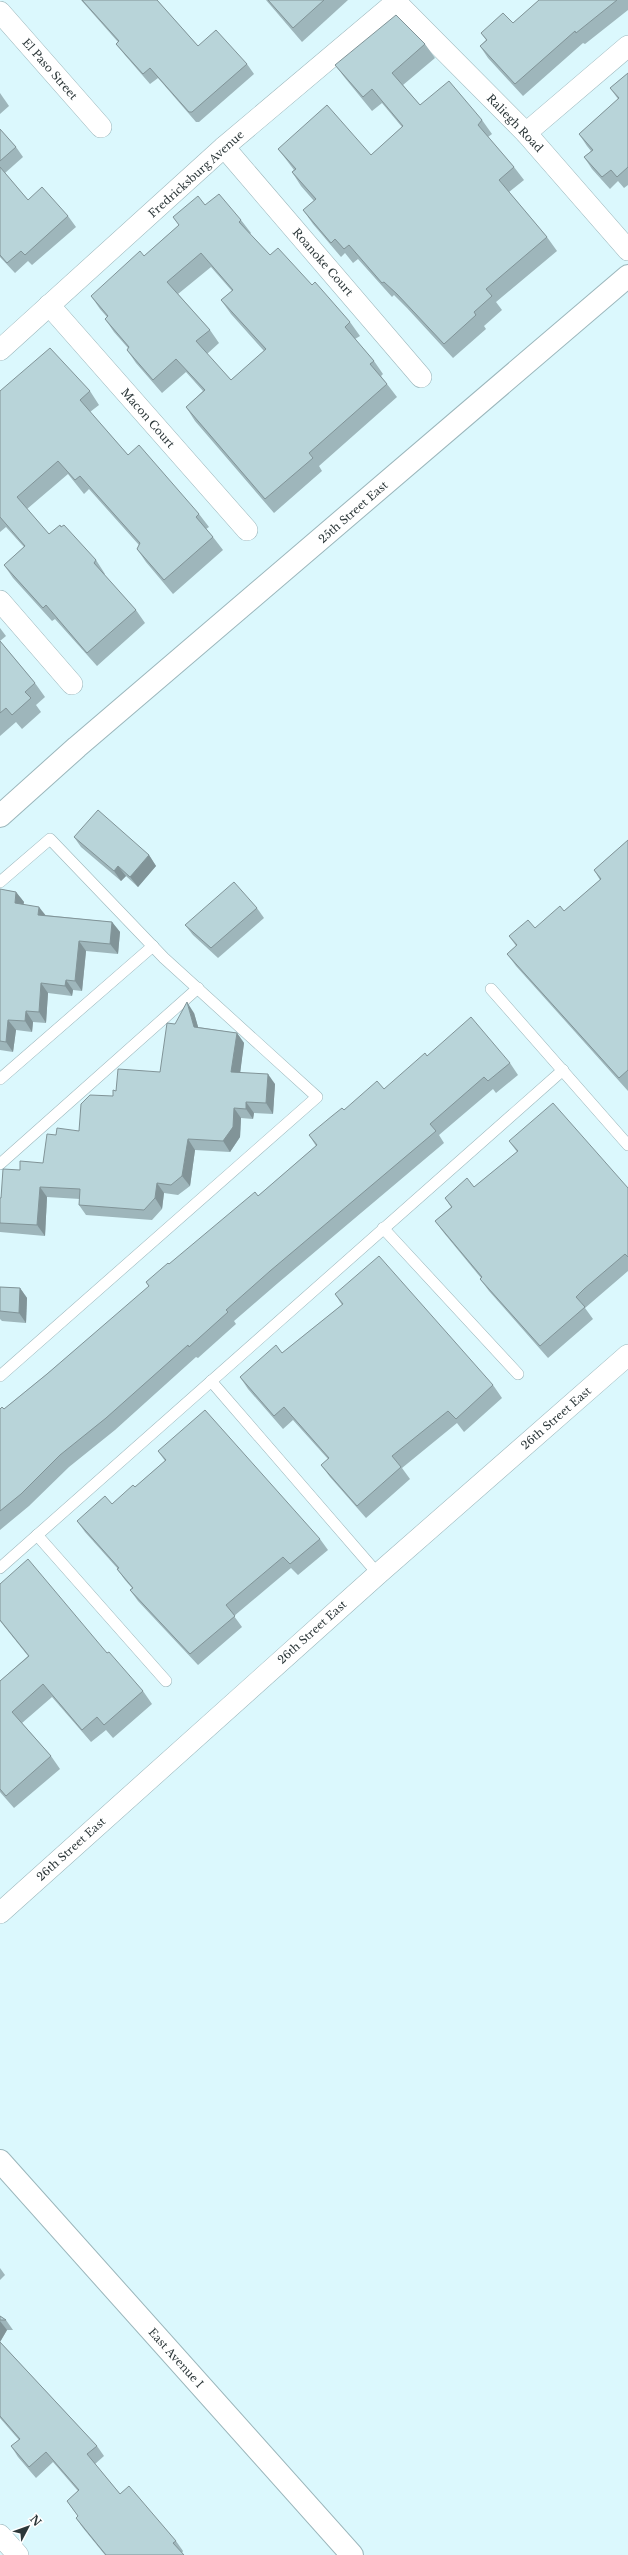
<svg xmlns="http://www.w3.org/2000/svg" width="628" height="2555" font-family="'Libre Baskerville',serif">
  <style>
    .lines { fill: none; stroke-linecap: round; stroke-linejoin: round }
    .lane-casing { stroke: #9bb6bb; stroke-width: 12 }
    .street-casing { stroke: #9bb6bb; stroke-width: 22 }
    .secondary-casing { stroke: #9bb6bb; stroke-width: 24 }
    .lane { stroke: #fff; stroke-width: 11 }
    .street { stroke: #fff; stroke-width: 21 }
    .secondary { stroke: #fff; stroke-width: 22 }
    .wall { fill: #9eb6bb; fill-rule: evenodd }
    .shaded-wall { fill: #819498 }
    .building { fill: #b8d4d9; stroke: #819498; fill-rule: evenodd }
    .labels { text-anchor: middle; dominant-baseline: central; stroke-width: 4; stroke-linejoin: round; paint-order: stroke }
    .street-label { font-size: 11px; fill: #2c3739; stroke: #fff }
  </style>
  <rect width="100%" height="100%" fill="#dbf8fd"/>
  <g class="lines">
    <defs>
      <g id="lane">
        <polyline points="0,882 50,839 164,958 317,1097 0,1376"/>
        <polyline points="491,989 628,1145"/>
        <polyline points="0,1079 153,946"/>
        <polyline points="0,1164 198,988"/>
        <polyline points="383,1228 518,1374"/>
        <polyline points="211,1381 378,1574"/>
        <polyline points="37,1535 166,1681"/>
        <polyline points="0,1568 563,1070"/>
      </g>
      <g id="street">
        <polyline points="394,0 526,133 628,250"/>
        <polyline points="0,12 101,127"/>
        <polyline points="526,133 628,46"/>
        <polyline points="224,147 421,377"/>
        <polyline points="49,305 247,530"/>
        <polyline points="0,350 224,147 396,2"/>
        <polyline points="0,601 72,684"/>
        <polyline points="0,1913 378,1574 628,1355"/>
        <polyline points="0,2535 18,2555"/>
      </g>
      <g id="secondary">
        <polyline points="0,816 77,747 628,276"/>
        <polyline points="0,2161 352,2555"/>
      </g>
    </defs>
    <use href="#lane" class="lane-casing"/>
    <use href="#street" class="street-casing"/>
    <use href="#secondary" class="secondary-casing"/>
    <use href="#lane" class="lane"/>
    <use href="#street" class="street"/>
    <use href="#secondary" class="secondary"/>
  </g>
  <g class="wall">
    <polygon points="81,0 157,0 198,46 247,64 254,74 199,122 196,122 158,78 150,84 124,54 116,44 118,42"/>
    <polygon points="266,0 348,0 302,42"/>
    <polygon points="539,0 628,0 628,10 585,44 583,43 523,96 488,58 480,46 486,40 481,33 513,23"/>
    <polygon points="425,44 435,58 403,85 420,105 482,120 492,134 488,137 514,167 524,180 509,192 547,237 557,251 496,302 502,310 484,326 486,329 453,358 407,308 394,295 392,297 358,259 353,263 345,253 341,257 313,224 303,210 314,201 301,186 292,172 294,170 288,162 278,149 371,155 402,127 382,103 372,111 345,78 335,65"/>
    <polygon points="628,73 628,185 624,188 618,181 610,189 592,169 584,157 591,151 587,146 579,134 618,99 610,88"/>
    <polygon points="0,93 9,106 0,114"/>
    <polygon points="0,129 16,147 23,157 5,173 28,200 68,216 76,227 32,265 28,261 15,273 0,257"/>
    <path d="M 205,205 L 241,220 L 251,233 L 250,234 L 270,255 L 312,285 L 350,322 L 360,336 L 355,339 L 374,361 L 383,374 L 381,376 L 387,384 L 397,397 L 319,466 L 322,471 L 274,513 L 195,421 L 186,407 L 203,391 L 186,372 L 162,393 L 136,363 L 127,350 L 128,348 L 114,332 L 105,319 L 107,317 L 100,309 L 91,296 L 144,256 L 179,225 L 173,217 ZM 211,267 L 232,291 L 221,300 L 231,314 L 264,351 L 231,380 L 207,354 L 219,343 L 210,330 L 178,294 Z"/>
    <polygon points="0,391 90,391 99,405 90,412 128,455 199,514 209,527 206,529 213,537 223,550 173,594 146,562 137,549 139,545 89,489 84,494 68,474 27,509 49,534 96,560 105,574 104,575 136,610 145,623 97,666 55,619 52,621 13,578 4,565 24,547 6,527 0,532"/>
    <polygon points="0,628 6,636 0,641"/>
    <polygon points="0,641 35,683 45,697 36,705 41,712 22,729 16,722 0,736"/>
    <polygon points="74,837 149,855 156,866 138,887 126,876 121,881 81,847"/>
    <polygon points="628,840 628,1091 516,966 507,954 516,946 509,936 535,928 564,911 600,880 594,870"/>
    <polygon points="0,889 16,892 24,902 23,904 45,915 112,922 120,932 118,954 86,951 82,991 73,990 72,996 48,993 46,1023 33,1022 32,1032 16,1030 13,1052 0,1050 0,1052"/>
    <polygon points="257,908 264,918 218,958 193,935 185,925"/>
    <polygon points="194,1013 198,1027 237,1033 244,1043 240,1072 275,1084 273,1114 254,1113 253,1119 241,1118 240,1137 230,1152 195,1150 190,1186 178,1195 164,1193 162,1209 152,1220 86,1215 79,1205 80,1199 47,1197 45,1236 0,1232 0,1198 1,1198 20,1170 43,1163 56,1135 79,1131 113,1096 116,1091 160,1072 175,1024"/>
    <polygon points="427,1056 510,1063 518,1075 496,1093 493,1089 439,1135 444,1143 278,1283 234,1321 236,1324 198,1358 196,1357 115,1430 69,1467 29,1506 0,1530 0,1409 4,1409 47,1374 149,1287 146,1282 258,1196 316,1146 309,1135 344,1110 384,1089"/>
    <polygon points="509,1141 628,1188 628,1271 585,1308 593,1319 548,1358 489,1291 480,1279 481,1278 444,1233 435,1221 451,1207 445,1198 474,1187 517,1152"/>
    <polygon points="0,1287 20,1288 27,1298 26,1323 2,1321 0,1319"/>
    <polygon points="335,1294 493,1385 502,1398 464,1432 457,1423 402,1468 410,1479 366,1518 330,1477 321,1465 328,1459 293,1420 283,1429 248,1389 240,1377 282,1353 342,1305"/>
    <polygon points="158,1451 320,1539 328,1550 298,1575 291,1568 234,1616 242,1627 198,1665 138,1601 130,1590 132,1588 125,1580 117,1569 118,1569 85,1532 77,1521 112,1504 135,1487 165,1461"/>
    <polygon points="0,1584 107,1653 143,1691 152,1704 113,1738 106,1730 91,1742 52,1697 22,1723 51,1756 60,1769 14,1808 0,1792 0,1681 28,1656 0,1621"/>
    <polygon points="0,2268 5,2275 0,2280"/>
    <polygon points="0,2316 6,2320 13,2330 7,2330 0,2342 97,2446 104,2456 95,2464 120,2494 176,2541 183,2551 182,2553 184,2555 105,2555 83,2528 76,2518 78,2516 67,2501 78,2491 53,2462 36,2478 18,2457 11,2446 19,2440 0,2418"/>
  </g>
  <g class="shaded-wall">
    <polygon points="149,855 156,866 138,887 130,877"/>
    <polygon points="118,866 126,876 121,881 114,871"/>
    <polygon points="16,892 24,902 22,913 15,903"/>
    <polygon points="39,907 47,917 38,915"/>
    <polygon points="112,922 120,932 118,954 110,944"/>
    <polygon points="79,941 86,951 82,991 75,981"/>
    <polygon points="66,980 73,990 72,996 65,986"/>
    <polygon points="41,983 48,993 46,1023 39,1012"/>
    <polygon points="187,1002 194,1013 201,1037 194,1027"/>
    <polygon points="26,1011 33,1022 32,1032 25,1021"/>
    <polygon points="8,1020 16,1030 13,1052 6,1042"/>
    <polygon points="237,1033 244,1043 239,1082 231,1072"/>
    <polygon points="268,1074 275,1084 273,1114 266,1103"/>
    <polygon points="246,1102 254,1113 253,1119 246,1109"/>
    <polygon points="234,1108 241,1118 240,1137 230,1152 223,1141"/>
    <polygon points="188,1139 195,1150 190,1186 182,1176"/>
    <polygon points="157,1183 164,1193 162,1209 155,1198"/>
    <polygon points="40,1187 47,1197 45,1236 37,1225"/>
    <polygon points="20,1288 27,1298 26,1323 19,1313"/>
    <polygon points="0,2321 7,2330 0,2342"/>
  </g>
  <g class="building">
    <polygon points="82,0 157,0 198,46 216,30 247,64 192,112 189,112 150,68 143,74 116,44 119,41"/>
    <polygon points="268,0 324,0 293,28"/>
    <polygon points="539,0 617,0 576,33 575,31 515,84 480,46 487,40 481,33 503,13 513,23"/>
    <polygon points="396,15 425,44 392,73 420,105 449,81 482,120 478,125 514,167 499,180 547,237 486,289 492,296 474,312 476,315 444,344 397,294 384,282 382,283 349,245 344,249 335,239 331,243 303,210 316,199 292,172 296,169 278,149 327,105 371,155 403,126 372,89 363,97 335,65"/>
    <polygon points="628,73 628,167 617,177 611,170 602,177 584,157 593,150 579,134 619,98 610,88"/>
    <polygon points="0,129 16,147 0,161"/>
    <polygon points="0,167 28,200 42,187 68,216 25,255 21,251 7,263 0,255"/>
    <path d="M 219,194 L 241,220 L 239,222 L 270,255 L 278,248 L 312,285 L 315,282 L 350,322 L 345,327 L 374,361 L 370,364 L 387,384 L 309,453 L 313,458 L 265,499 L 186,407 L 205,390 L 176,359 L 153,380 L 127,350 L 129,347 L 105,319 L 108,316 L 91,296 L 140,251 L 144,256 L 179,225 L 173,217 L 198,196 L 205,205 ZM 201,253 L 233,290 L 221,300 L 266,349 L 231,380 L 196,341 L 210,330 L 167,282 Z"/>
    <polygon points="50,348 90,391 80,400 128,455 139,445 199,514 196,517 213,537 164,580 137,549 140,543 80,476 75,480 58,461 17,497 49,534 60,525 61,527 64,525 96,560 94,563 136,610 87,653 46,605 43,608 4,565 25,546 0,517 0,391"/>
    <polygon points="0,641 35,683 25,692 31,698 12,715 6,708 0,713"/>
    <polygon points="98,810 149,855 130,877 118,866 114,871 74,837"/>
    <polygon points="628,840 628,1070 619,1078 507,954 517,945 509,936 528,920 535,928 560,906 564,911 601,879 594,870"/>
    <polygon points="234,882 257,908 211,948 185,925"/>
    <polygon points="0,889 16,892 15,903 39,907 38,915 112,922 110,944 79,941 75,981 66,980 65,986 41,983 39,1012 26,1011 25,1021 8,1020 6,1042 0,1041"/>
    <polygon points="187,1002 194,1027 237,1033 231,1072 268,1074 266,1103 246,1102 246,1109 234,1108 233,1127 223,1141 188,1139 182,1176 171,1185 157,1183 155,1198 144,1210 79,1205 80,1189 40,1187 37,1225 0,1223 0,1198 1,1198 3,1169 20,1170 20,1161 43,1163 47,1134 56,1135 57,1128 79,1131 81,1104 90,1095 113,1096 113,1090 116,1091 118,1069 160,1072 167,1023 175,1024"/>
    <polygon points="471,1017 510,1063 488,1081 484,1077 430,1124 436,1131 270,1271 226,1310 228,1312 189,1347 188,1345 106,1418 60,1455 21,1494 0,1511 0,1409 2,1407 4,1409 47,1374 149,1286 146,1282 168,1263 169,1264 255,1192 258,1196 317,1145 309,1135 332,1116 342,1108 344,1110 377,1081 384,1089 425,1053 427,1056"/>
    <polygon points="553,1103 628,1188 628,1257 625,1254 584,1289 576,1297 585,1307 540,1346 480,1279 482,1277 435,1221 452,1207 445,1198 467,1178 474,1187 518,1151 509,1141"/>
    <polygon points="379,1256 493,1385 456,1419 448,1411 392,1456 401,1467 357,1506 321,1465 329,1458 284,1407 274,1416 240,1377 276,1345 282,1353 343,1304 335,1294"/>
    <polygon points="0,1287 20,1288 19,1313 0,1311"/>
    <polygon points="205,1410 320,1539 290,1564 283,1557 226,1605 235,1616 190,1654 130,1590 133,1588 117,1569 119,1568 77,1521 105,1496 112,1504 133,1485 135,1487 166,1460 158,1451"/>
    <polygon points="28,1559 107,1653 109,1652 143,1691 104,1725 97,1717 82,1730 43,1684 12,1712 51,1756 6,1796 0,1789 0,1681 29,1656 0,1620 0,1584"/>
    <polygon points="0,2316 6,2320 0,2320"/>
    <polygon points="0,2342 97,2446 87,2454 120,2494 129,2486 176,2541 173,2543 184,2555 106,2555 76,2518 78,2516 67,2501 79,2490 46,2452 29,2467 11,2446 20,2439 0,2416"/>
  </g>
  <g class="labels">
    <g class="street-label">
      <text transform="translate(50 69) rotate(49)">El Paso Street</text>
      <text transform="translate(515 123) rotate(46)">Raliegh Road</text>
      <text transform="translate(196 174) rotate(-42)">Fredricksburg Avenue</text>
      <text transform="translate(323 262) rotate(49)">Roanoke Court</text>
      <text transform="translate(148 418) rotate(49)">Macon Court</text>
      <text transform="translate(353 512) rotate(-41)">25th Street East</text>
      <text transform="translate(556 1418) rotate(-41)">26th Street East</text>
      <text transform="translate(312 1632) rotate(-42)">26th Street East</text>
      <text transform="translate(71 1849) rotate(-42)">26th Street East</text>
      <text transform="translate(176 2358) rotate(48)">East Avenue I</text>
    </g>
  </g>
  <g transform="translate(28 2527) rotate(49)" stroke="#ffffff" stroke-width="3" paint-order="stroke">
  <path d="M0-3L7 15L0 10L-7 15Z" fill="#2c3739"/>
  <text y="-6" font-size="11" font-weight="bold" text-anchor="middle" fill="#2c3739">N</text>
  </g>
</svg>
